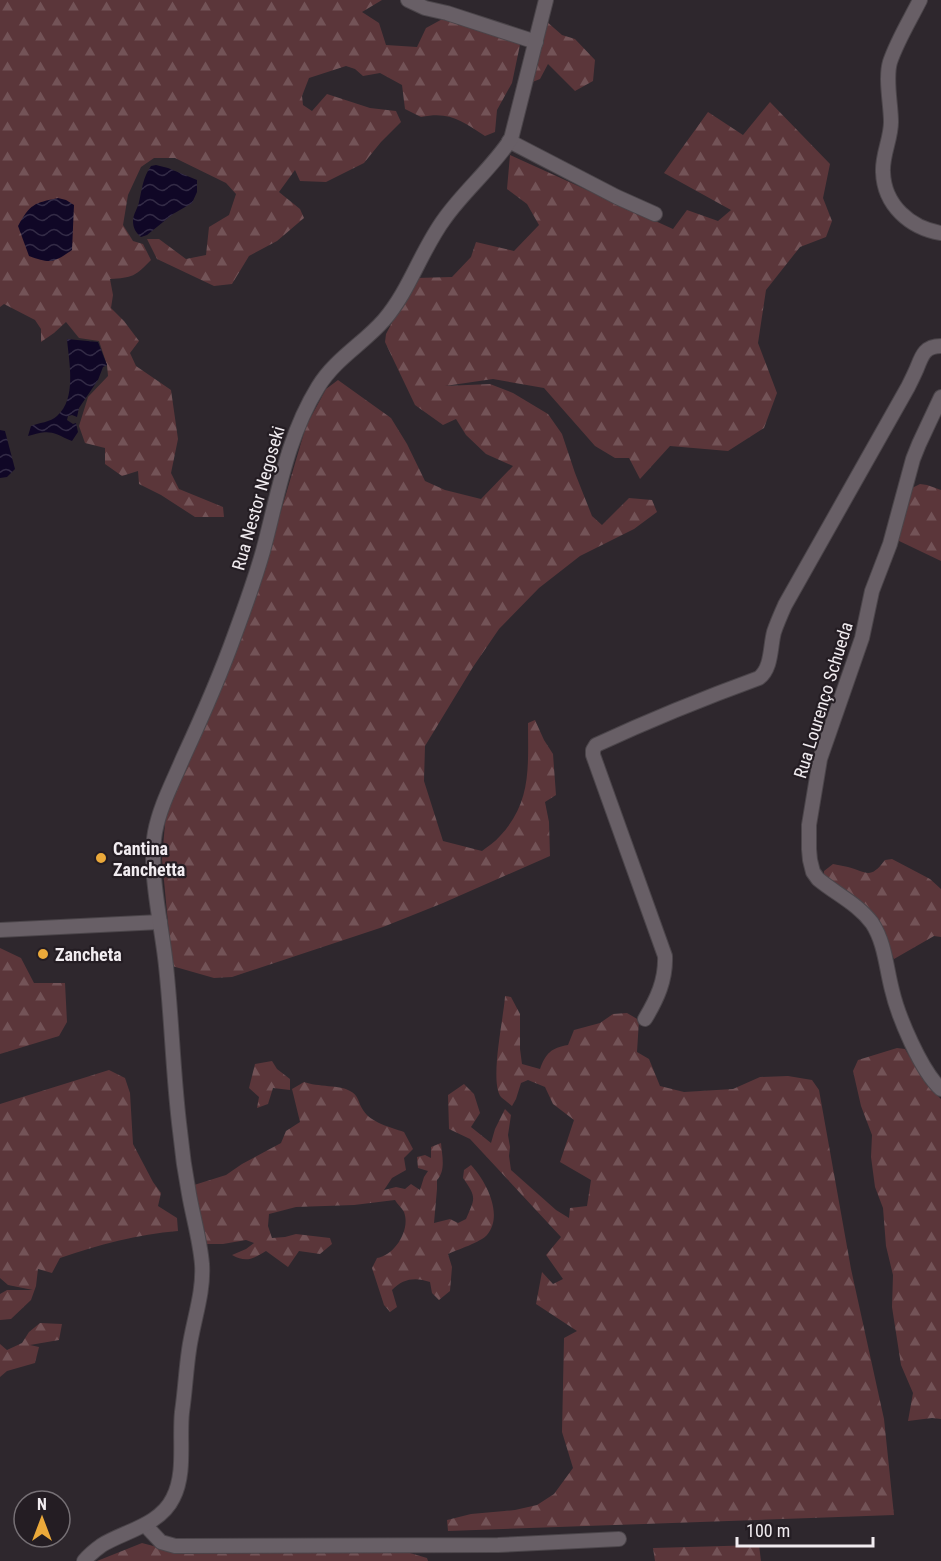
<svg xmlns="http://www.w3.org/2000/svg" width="941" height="1561" font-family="'Roboto Condensed',sans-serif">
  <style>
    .forest { fill: url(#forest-firs) }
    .water { fill: url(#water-waves) }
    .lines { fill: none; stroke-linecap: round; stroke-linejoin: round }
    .minor-casing { stroke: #4b454a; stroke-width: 16 }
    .minor { stroke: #685f66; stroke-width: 14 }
    .poi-dot { fill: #eba93a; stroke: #241d23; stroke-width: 2 }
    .labels { text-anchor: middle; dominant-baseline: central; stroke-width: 4.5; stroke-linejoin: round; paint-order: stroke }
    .street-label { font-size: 18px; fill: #f1ecf0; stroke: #241d23 }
    .poi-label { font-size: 18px; font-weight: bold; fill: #f1ecf0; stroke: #241d23; text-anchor: start }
  </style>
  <defs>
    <pattern id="forest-firs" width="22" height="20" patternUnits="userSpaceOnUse" patternTransform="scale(1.5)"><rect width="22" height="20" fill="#5b363a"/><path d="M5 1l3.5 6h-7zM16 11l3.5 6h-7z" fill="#735357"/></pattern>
    <pattern id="water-waves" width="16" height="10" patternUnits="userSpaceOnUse" patternTransform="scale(1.5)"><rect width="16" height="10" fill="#100726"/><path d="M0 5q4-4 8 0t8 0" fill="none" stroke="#332b46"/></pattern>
  </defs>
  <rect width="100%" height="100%" fill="#2e272d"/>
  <g class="forest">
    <path d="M 0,0 L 382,0 L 362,12 L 379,23 L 386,45 L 417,47 L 426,28 L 446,17 L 521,40 L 512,83 L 497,110 L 495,132 L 485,136 C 462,121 450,111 421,117 L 405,109 L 402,85 L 380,73 L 363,76 L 355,69 L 346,66 L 309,78 L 302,96 L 303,105 L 312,111 L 327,94 L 370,108 L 396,111 L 401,122 L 381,142 L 364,163 L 326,182 L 300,181 L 295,170 L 279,192 L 300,209 L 304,218 L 277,241 L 249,256 L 232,284 L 214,286 L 157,259 L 147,239 L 159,239 L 186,259 L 206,255 L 209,227 L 229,215 L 236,194 L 226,183 L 175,158 L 154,158 L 141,167 L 128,195 L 123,225 L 133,241 L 143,244 L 151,260 C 136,276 132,278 110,279 L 113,295 L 111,308 L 124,321 L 139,341 L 130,353 L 136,366 L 171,390 L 178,439 L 171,473 L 179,489 L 223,507 L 224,517 L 195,517 L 161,495 L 139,484 L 138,471 L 122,476 L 105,464 L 105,448 L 85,443 L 79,426 L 88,397 L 108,376 L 107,365 L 99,341 L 79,338 L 66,322 L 54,333 L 41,342 L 41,329 L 35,320 L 4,304 L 0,307 Z"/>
    <polygon points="546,21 562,35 575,39 595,60 593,81 575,91 548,64 540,79 530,83"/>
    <path d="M 770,102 L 830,164 L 823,198 L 832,221 L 826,237 L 800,247 L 766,290 L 758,343 L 777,393 L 764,428 L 728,451 L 670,446 L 640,479 L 629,458 L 615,458 L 595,446 L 544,388 L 493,379 L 445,386 L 490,384 L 513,393 L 548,414 L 562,434 L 575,473 L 592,516 L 602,525 L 629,498 L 652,500 L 657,512 L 634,529 L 580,556 L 539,588 L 499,629 L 473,667 L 425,746 L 424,781 L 443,841 L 482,851 C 488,846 495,842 500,836 C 532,802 528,766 528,723 L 535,720 L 544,740 L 553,754 L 556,795 L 545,802 L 549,822 L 550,856 L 443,903 L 383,927 L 232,977 L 214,978 L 172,966 L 162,859 L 166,812 L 253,606 L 306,426 L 326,389 L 338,380 L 391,418 L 407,444 L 425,481 L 445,490 L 481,499 L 513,466 L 486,454 L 466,435 L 456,419 L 443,425 L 415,405 L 385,342 L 386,334 L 415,278 L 452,277 L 471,257 L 476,242 L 514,251 L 539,225 L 527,204 L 507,189 L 510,155 L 673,229 L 687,210 L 718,221 L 731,210 L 664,173 L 708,112 L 743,135 Z"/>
    <polygon points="920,484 927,485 941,490 941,561 897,540 912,488"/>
    <path d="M 892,859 L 930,879 L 941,889 L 941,937 L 934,936 L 894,959 L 886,944 L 824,877 L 824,871 L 833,864 C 838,865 843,866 848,867 C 867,872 870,880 885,860 Z"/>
    <polygon points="0,948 21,958 34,983 65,983 67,1022 59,1036 0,1054"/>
    <path d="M 505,996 L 511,997 L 520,1014 L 520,1049 L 522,1064 L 540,1069 C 546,1053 551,1048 568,1045 L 574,1030 L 600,1023 L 613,1014 L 627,1013 L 639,1020 L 637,1052 L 649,1059 L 660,1086 L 684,1092 L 733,1089 L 760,1077 L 788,1076 L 812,1080 L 819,1090 L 851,1269 L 884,1419 L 894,1515 L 448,1531 L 447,1520 L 471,1514 L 515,1510 L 537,1505 L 554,1494 L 573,1468 L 562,1432 L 564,1338 L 577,1331 L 536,1304 L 542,1272 L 553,1284 L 563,1279 L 546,1255 L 561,1237 L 470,1139 L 449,1129 L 448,1095 L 464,1084 L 474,1094 L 480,1113 L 471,1127 L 491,1143 L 495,1129 L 505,1109 L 511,1115 L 508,1135 L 510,1147 L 509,1156 L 511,1170 L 556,1210 L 569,1218 L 570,1208 L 587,1206 L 591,1180 L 560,1162 L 574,1120 L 553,1104 L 545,1087 L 528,1080 L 521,1083 L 516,1099 L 512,1106 C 509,1103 504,1100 501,1097 C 489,1081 504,1017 505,996 Z"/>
    <polygon points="897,1048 905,1049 926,1084 941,1099 941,1419 932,1418 908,1421 913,1393 901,1365 892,1307 893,1275 886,1246 883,1208 875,1187 871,1157 872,1135 861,1106 853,1071 858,1060"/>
    <polygon points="272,1061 277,1069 290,1079 290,1090 273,1088 268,1104 257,1108 259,1097 249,1088 255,1064"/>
    <path d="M 109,1070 L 125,1078 L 130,1093 L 133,1144 L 153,1182 L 161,1193 L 158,1206 L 177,1218 L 178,1231 C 138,1234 98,1245 60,1258 L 52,1273 L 38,1269 L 36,1286 L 31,1300 L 11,1319 L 0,1320 L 0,1294 L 7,1290 L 33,1290 L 8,1285 L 0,1278 L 0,1104 Z"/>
    <path d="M 304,1082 C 317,1087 341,1085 350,1091 C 359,1095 358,1103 363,1110 C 371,1123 390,1127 404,1132 L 413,1149 L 404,1158 L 406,1170 L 392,1178 L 384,1190 L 396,1187 L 405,1189 L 411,1184 L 420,1190 L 424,1177 L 428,1171 L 418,1168 L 417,1157 L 425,1155 L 431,1158 L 431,1147 L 441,1143 C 442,1156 446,1170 437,1180 L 437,1189 L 434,1223 L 450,1219 L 458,1223 L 466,1219 C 475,1198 477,1198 463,1178 L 464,1170 L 471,1165 C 486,1181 504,1215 487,1235 C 481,1242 457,1250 448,1254 L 452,1267 L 450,1291 L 439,1300 L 432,1293 L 430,1282 C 416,1277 403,1278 392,1290 L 397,1307 L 390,1312 L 384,1305 L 372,1268 L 377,1258 C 394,1256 411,1230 404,1212 C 402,1208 397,1204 395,1200 L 354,1205 L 296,1207 L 269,1214 L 268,1226 L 272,1238 L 285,1237 L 296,1234 L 330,1238 L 332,1244 L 320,1254 L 299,1251 L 288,1267 L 266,1251 C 253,1259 246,1263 232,1255 L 246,1249 L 254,1243 L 246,1240 L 223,1244 L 202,1244 L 194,1185 L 226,1175 L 242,1164 L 281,1143 L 286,1131 L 300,1122 L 292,1089 Z"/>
    <polygon points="40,1323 62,1324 59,1340 30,1345 39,1347 35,1363 7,1371 0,1377 0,1344 7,1350 22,1343 29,1332"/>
    <polygon points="142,1543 176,1552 410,1553 427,1558 428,1561 97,1561"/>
    <polygon points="759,1545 761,1561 655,1561 653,1548"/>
  </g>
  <g class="water">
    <path d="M 156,165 L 168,168 L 197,180 L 197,192 L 192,203 L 173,214 L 147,235 L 141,237 C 136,233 133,228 133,221 C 133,214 138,208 139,202 C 142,189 143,177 151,166 Z"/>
    <path d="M 58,198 L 66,200 L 74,205 L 72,250 C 53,263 51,264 29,256 L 18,226 C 30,204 34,203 58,198 Z"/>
    <path d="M 67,339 L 98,342 L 107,365 L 103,367 L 98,380 L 79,408 L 77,417 L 72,415 L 68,416 L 67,420 L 73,424 L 76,423 L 78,432 L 72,441 C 52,432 50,429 28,436 L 31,426 C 38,423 51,422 57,416 C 77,399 69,362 67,339 Z"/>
    <polygon points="0,430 5,431 15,469 7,477 0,478"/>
  </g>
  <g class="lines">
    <defs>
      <g id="minor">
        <polyline points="408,0 425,8 447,13 536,42"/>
        <path d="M 920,0 C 910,20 897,41 890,62 C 885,79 891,104 891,122 C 891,139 882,155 883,172 C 884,205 910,228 941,233"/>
        <polyline points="509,141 617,197 655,214"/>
        <path d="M 941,397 L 919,444 L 913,459 L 890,544 L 872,591 L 862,638 L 820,759 L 809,825 L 809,849 L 810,860 L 813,872 L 818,879 C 836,894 858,904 872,923 C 885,943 886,967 892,990 C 898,1016 921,1071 941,1089"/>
        <polyline points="0,930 160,922"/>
        <path d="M 645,1019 C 657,999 666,980 665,956 L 593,755 L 593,750 L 596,745 C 650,720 704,698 759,678 C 772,668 770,647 774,632 C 777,623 781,614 785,605 L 908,387 C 911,381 914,375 917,368 C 922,355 925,346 941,346"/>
        <polyline points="145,1525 161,1542 175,1546 498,1545 619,1539"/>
        <path d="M 84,1561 C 89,1555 95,1550 102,1545 C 125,1531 160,1525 173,1498 C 186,1473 179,1440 182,1412 C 185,1392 186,1370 189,1350 C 193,1321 204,1293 202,1264 C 200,1240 193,1217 189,1194 C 185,1173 182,1152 180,1131 C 173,1076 172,1021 166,966 C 162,926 148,871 155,832 C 160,806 173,782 183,758 C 202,717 220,676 235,634 C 245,607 255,579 263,551 C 278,495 287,437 318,387 C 335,359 363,344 384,320 C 410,290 421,250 445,218 C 465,190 492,168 511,139 L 546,0"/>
      </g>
    </defs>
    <use href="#minor" class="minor-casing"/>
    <use href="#minor" class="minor"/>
  </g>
  <g class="poi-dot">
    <circle cx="101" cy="858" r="6"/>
    <circle cx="43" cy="954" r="6"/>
  </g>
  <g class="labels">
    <g class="street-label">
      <text transform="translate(258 498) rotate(-74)">Rua Nestor Negoseki</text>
      <text transform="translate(823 700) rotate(-73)">Rua Lourenço Schueda</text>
    </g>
    <g class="poi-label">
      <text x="113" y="848">Cantina<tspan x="113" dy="21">Zanchetta</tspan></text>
      <text x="55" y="954">Zancheta</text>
    </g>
  </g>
  <g transform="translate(42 1519)"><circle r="28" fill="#241d23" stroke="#767075" stroke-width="1.5"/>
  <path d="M0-4.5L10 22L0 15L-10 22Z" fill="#eba93a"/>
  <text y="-9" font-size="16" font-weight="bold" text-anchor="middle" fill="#f1ecf0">N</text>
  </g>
  <path d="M737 1537v9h136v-9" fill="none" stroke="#f1ecf0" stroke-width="3"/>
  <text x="746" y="1537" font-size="18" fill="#f1ecf0" stroke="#241d23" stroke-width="4.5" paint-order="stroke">100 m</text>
</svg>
